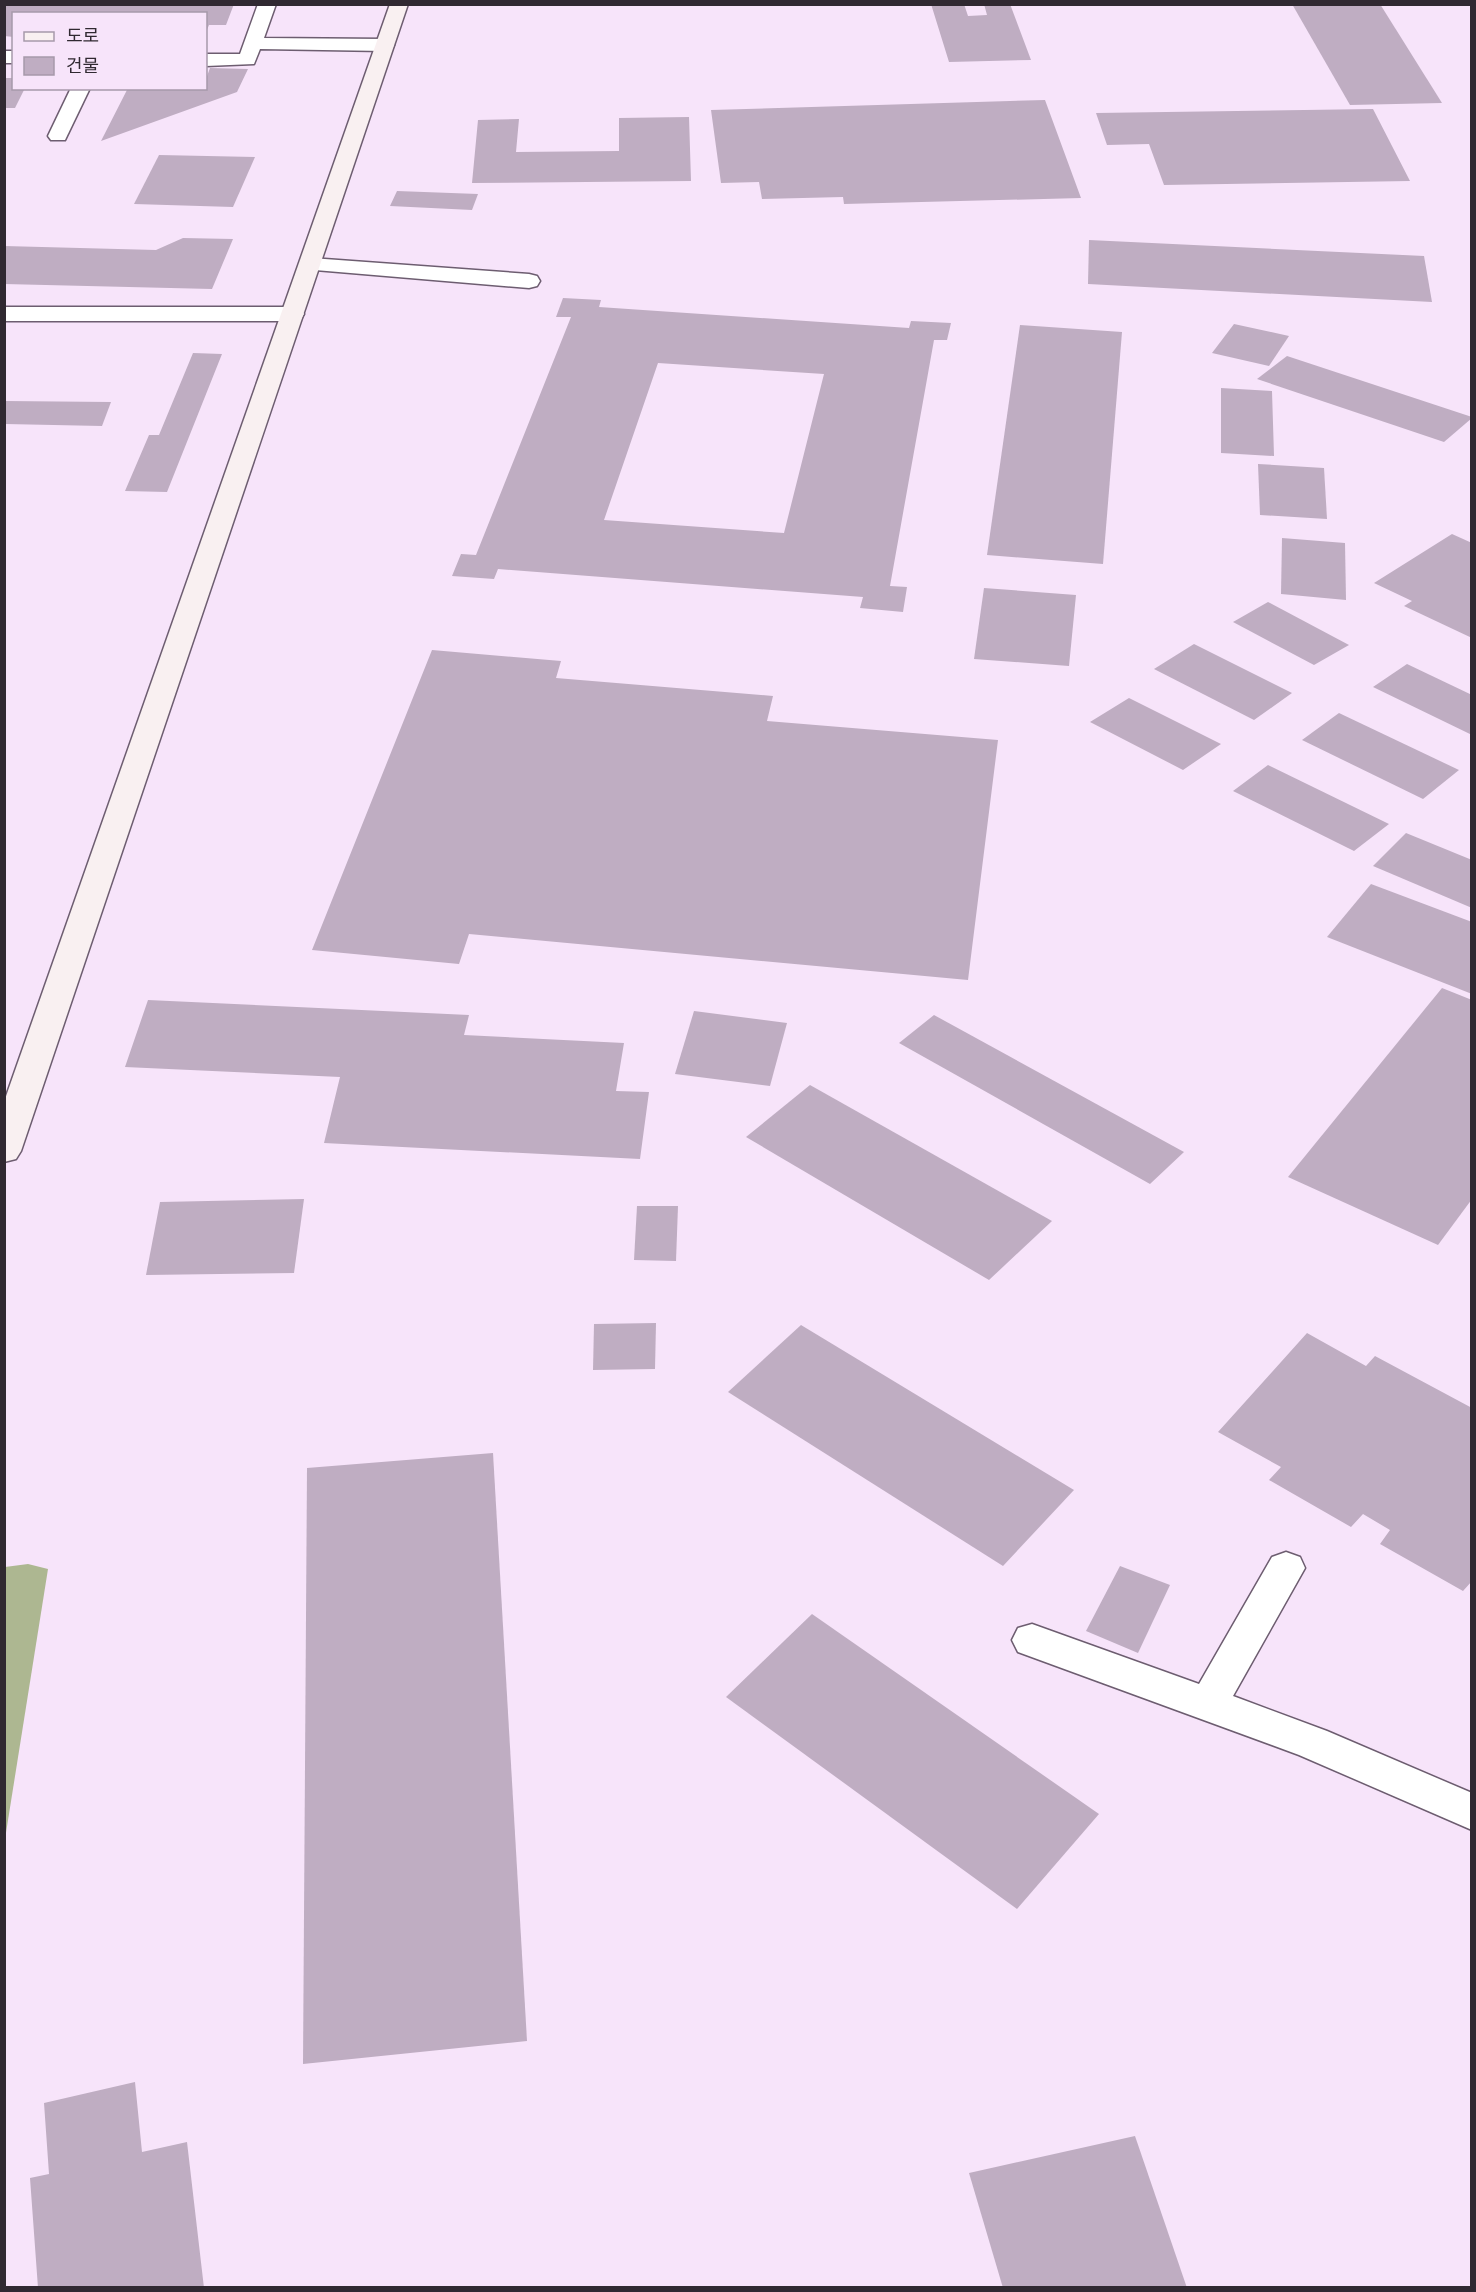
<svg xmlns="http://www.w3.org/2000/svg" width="1476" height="2292" font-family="'Alegreya Sans','Noto Sans KR',sans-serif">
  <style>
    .forest { fill: #adb791 }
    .building { fill: #bfadc2; fill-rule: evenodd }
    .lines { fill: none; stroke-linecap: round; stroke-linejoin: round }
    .lane-casing { stroke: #6d5d70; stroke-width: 3 }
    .secondary-casing { stroke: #6d5d70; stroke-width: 3 }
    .lane { fill: #fff; fill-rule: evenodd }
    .secondary { fill: #f9f0f1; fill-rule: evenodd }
  </style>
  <rect width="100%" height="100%" fill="#f7e4fa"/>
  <polygon class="forest" points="28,1564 48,1569 5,1839 5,1567"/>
  <g class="building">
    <polygon points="4,4 234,4 226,25 209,25 206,32 206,14 14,14 14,37 4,36"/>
    <polygon points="931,4 964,4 968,16 987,15 984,4 1010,4 1031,60 949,62"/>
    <polygon points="1292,4 1380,4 1442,103 1350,105"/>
    <polygon points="210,68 248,69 237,92 101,141 128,88 206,88 206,79"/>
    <polygon points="4,78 14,78 14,88 25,88 15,108 4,108"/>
    <polygon points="1045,100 1081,198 844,204 843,197 762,199 759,182 721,183 711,110"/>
    <polygon points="1373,109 1410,181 1164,185 1149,144 1107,145 1096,113"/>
    <polygon points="689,117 691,181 472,183 478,120 519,119 516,152 619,151 619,118"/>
    <polygon points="159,155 255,157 233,207 134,204"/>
    <polygon points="397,191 478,194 472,210 390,206"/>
    <polygon points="183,238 233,239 212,289 4,284 4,246 156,250"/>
    <polygon points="1089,240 1424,256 1432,302 1088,284"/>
    <path d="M 563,298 L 601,300 L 599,307 L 909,328 L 911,321 L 951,323 L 947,340 L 934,340 L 890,586 L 907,587 L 903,612 L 860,608 L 863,597 L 498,569 L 494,579 L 452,576 L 461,554 L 476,555 L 571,317 L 556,317 ZM 658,363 L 824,374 L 784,533 L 604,520 Z"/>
    <polygon points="1234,324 1289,336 1269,366 1212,353"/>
    <polygon points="1020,325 1122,332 1103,564 987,555"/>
    <polygon points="193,353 222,354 167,492 125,491 149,435 159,435"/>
    <polygon points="1287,356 1472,417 1472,418 1444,442 1257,379"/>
    <polygon points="1221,388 1272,391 1274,456 1221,453"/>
    <polygon points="5,401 111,402 102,426 5,424"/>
    <polygon points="1258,464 1324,468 1327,519 1260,515"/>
    <polygon points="1452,534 1472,543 1472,638 1404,606 1412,601 1374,583"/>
    <polygon points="1282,538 1345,543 1346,600 1281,594"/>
    <polygon points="984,588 1076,595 1069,666 974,659"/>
    <polygon points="1268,602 1349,645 1314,665 1233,622"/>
    <polygon points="1194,644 1292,693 1254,720 1154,669"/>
    <polygon points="432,650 561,661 556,678 773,696 767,721 998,740 968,980 469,934 459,964 312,950"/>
    <polygon points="1407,664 1472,695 1472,735 1373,687"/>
    <polygon points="1129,698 1221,744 1183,770 1090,722"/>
    <polygon points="1339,713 1459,770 1423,799 1302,740"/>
    <polygon points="1268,765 1389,824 1354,851 1233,791"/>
    <polygon points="1406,833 1472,860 1472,908 1373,866"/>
    <polygon points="1371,884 1472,922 1472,994 1327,937"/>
    <polygon points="1442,988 1472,1000 1472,1199 1438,1245 1288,1177"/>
    <polygon points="148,1000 469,1015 464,1035 624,1043 616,1091 649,1092 640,1159 324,1143 340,1077 125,1067"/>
    <polygon points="694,1011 787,1023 770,1086 675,1074"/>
    <polygon points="934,1015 1184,1152 1150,1184 899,1043"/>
    <polygon points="810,1085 1052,1221 989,1280 746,1137"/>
    <polygon points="304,1199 294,1273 146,1275 160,1202"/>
    <polygon points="637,1206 678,1206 676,1261 634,1260"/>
    <polygon points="656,1323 655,1369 593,1370 594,1324"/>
    <polygon points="801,1325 1074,1490 1003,1566 728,1392"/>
    <polygon points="1307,1333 1366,1366 1375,1356 1472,1408 1472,1581 1463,1591 1380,1544 1390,1530 1363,1514 1351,1527 1269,1480 1281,1467 1218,1432"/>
    <polygon points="493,1453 527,2041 303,2064 307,1468"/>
    <polygon points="1120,1566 1170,1585 1138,1653 1086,1631"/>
    <polygon points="812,1614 1099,1814 1017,1909 726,1697"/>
    <polygon points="135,2082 142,2152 187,2142 204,2288 38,2288 30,2178 49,2174 44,2103"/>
    <polygon points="1135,2136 1187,2288 1003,2288 969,2173"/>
  </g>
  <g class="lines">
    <defs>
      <g id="lane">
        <polygon points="258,4 276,4 264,38 385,39 392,41 394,45 392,49 385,51 260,49 254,64 206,66 206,54 240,54"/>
        <rect x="4" y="51" width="10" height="12"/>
        <polygon points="71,88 90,88 65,140 51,140 48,136"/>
        <polygon points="311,258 529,274 537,276 540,281 537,286 529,288 303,269 300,264 303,259"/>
        <polygon points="4,307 293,307 301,309 304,314 301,319 293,321 4,321"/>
        <polygon points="1286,1552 1300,1557 1305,1568 1233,1696 1327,1731 1472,1793 1472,1830 1299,1755 1018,1652 1012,1640 1018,1628 1032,1624 1199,1684 1272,1557"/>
      </g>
      <polygon id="secondary" points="390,4 408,4 21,1151 16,1159 4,1162 4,1102"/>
    </defs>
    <use href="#lane" class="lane-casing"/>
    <use href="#secondary" class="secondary-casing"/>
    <use href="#lane" class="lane"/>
    <use href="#secondary" class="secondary"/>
  </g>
  <rect width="1476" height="2292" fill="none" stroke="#302931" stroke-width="12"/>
  <rect x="12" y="12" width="195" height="78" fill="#f7e4fa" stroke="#a799aa" stroke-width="1.5"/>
  <rect x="24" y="32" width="30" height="9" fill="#f9f0f1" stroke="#a799aa" stroke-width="1.5"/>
  <text x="66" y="42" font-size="18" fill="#302931">도로</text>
  <rect x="24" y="57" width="30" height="18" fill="#bfadc2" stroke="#a799aa" stroke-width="1.5"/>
  <text x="66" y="72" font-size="18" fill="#302931">건물</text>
</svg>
